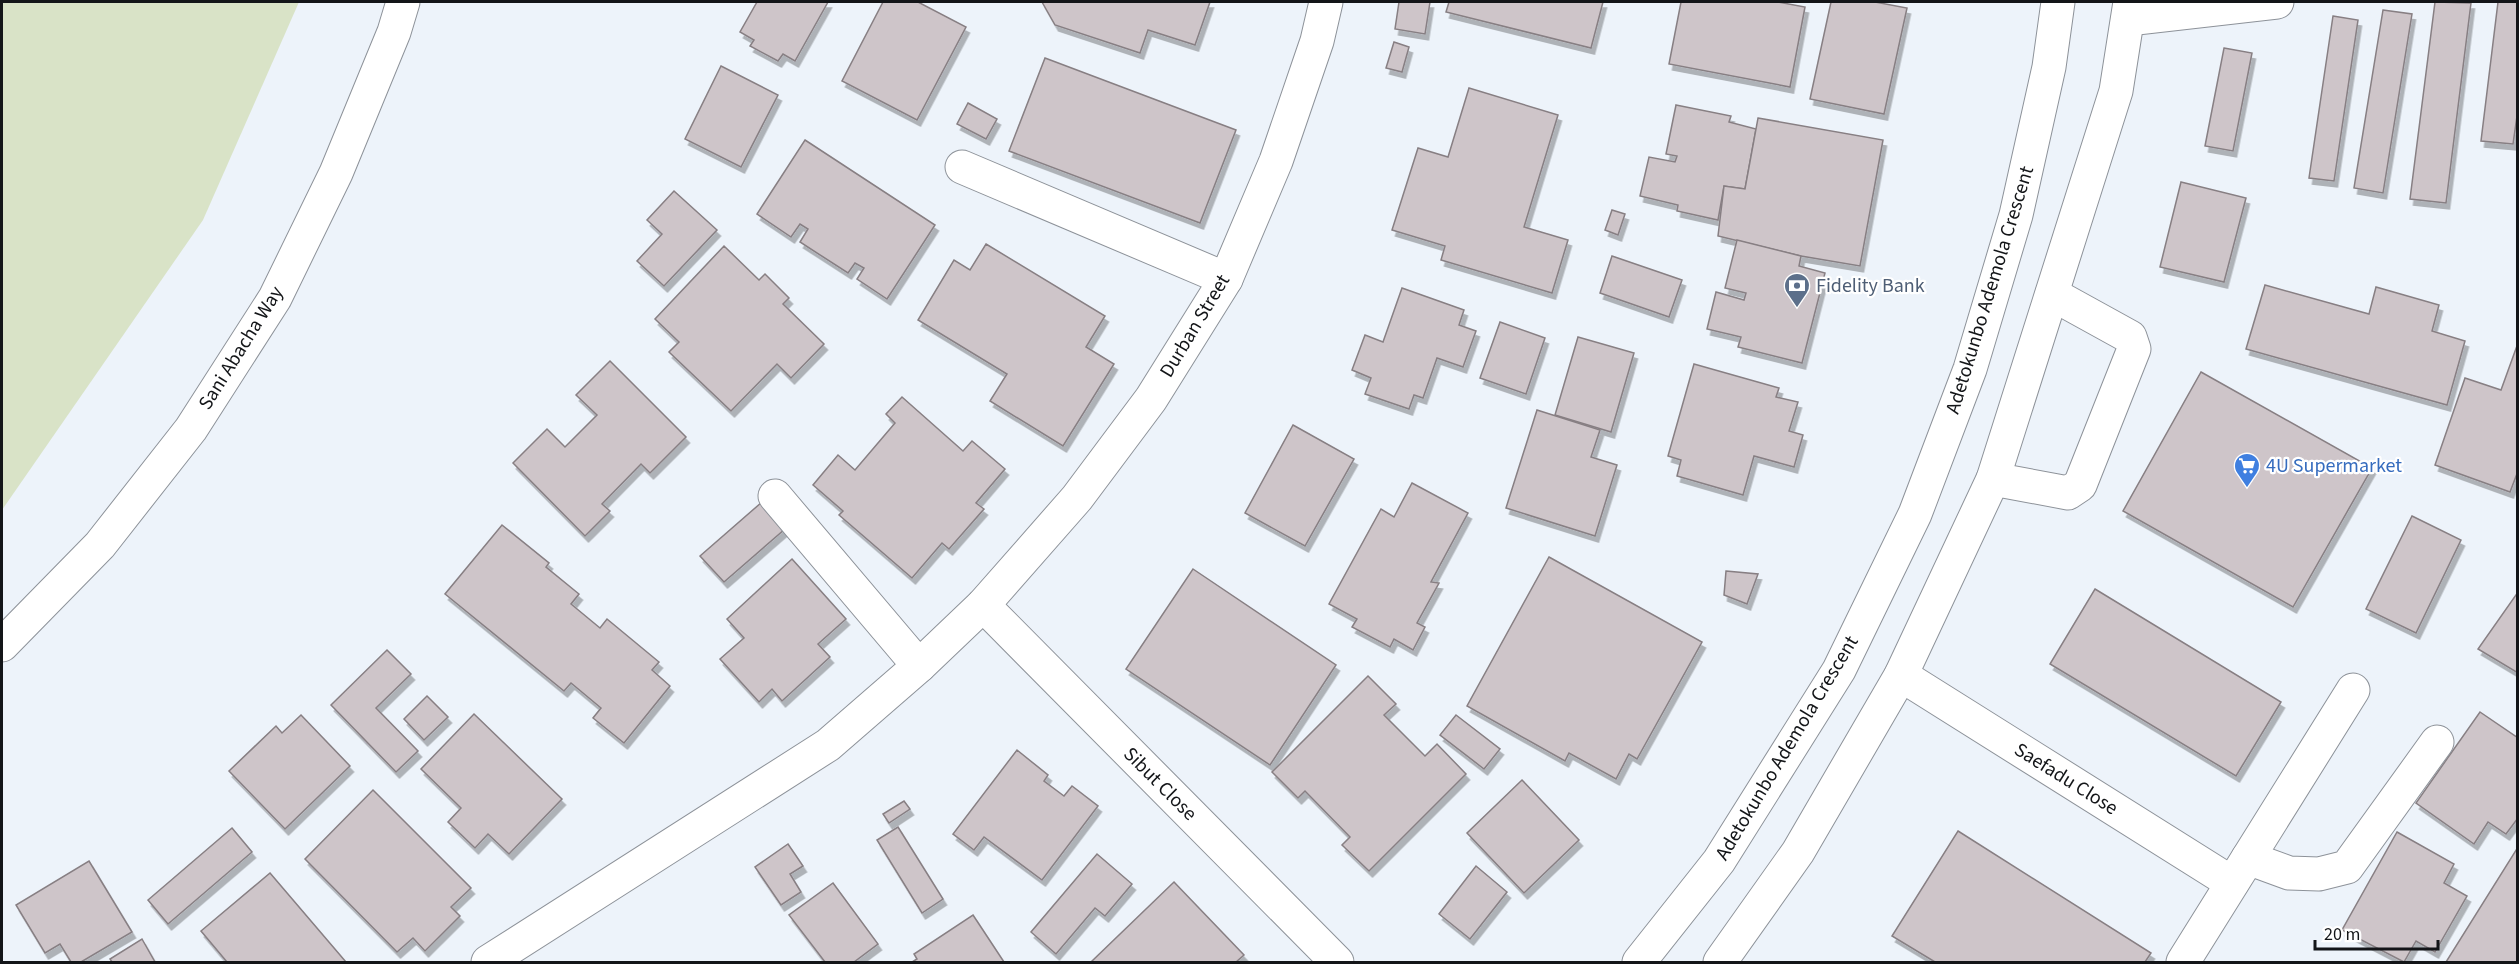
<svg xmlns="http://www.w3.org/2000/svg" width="2519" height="964" font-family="'Source Sans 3',sans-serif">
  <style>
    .green { fill: #d9e3c7 }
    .building { fill: #cec5c9; stroke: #877f83; stroke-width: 1.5; filter: url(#shadow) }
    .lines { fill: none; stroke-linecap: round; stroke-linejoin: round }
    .minor-casing { stroke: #8d9299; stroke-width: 35 }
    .major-casing { stroke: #8d9299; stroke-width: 35 }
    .highway-casing { stroke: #8d9299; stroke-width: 35 }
    .minor { stroke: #fff; stroke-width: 33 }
    .major { stroke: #fff; stroke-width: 33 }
    .highway { stroke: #fff; stroke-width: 33 }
    .labels { text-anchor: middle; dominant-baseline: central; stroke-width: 4.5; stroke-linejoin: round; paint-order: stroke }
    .service-label { font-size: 20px; fill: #4e5e75; stroke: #fff; text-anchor: start }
    .street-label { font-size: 20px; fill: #131518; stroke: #fff }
    .shop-label { font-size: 20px; fill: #366cbe; stroke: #fff; text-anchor: start }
  </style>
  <defs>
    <filter id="shadow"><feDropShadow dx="3.5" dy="6" stdDeviation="0" flood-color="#0004"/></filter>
  </defs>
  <rect width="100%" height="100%" fill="#edf3fa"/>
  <polygon class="green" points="2,2 299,2 203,220 2,510"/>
  <g class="building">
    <polygon points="757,2 828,2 795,61 783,54 778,61 750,46 754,40 740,32"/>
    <polygon points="883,2 918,2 966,27 917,120 842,81"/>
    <polygon points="1042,2 1210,2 1195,45 1148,30 1140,53 1055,25"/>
    <polygon points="1399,2 1430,2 1425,34 1395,29"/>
    <polygon points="1449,2 1603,2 1591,48 1446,12"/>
    <polygon points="1681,2 1778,2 1805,7 1790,87 1669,64"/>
    <polygon points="1831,2 1875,2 1907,8 1884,114 1810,99"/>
    <polygon points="2435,2 2471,3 2446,203 2410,199"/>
    <polygon points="2498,2 2518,2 2518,109 2513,144 2481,141"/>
    <polygon points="2383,10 2412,14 2383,193 2354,188"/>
    <polygon points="2333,16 2358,20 2334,181 2309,178"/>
    <polygon points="1394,42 1409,47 1402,72 1386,68"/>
    <polygon points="2224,48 2252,53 2233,151 2205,146"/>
    <polygon points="1045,58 1236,130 1200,223 1009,151"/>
    <polygon points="721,66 778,95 741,167 685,139"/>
    <polygon points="1469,88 1558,115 1524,227 1568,240 1552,293 1441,260 1445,246 1392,230 1418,148 1448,157"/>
    <polygon points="968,103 997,119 986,139 957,124"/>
    <polygon points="1676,105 1731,116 1729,122 1756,129 1745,189 1724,186 1718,220 1677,211 1678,205 1640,196 1649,157 1675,162 1677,156 1666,154"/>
    <polygon points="1758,118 1883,140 1860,266 1801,256 1718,236 1724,186 1745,189"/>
    <polygon points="805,140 935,225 887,299 857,279 864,268 855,263 848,273 800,242 808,229 800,224 791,237 757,214"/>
    <polygon points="2181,182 2246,198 2224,282 2160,267"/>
    <polygon points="674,191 717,230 664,286 637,261 662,234 647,220"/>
    <polygon points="1612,210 1625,214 1618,235 1605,230"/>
    <polygon points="1737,240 1801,256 1799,266 1825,273 1802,363 1738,347 1741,337 1707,329 1716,292 1744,300 1746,293 1725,288"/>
    <polygon points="986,244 1105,316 1086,347 1114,364 1063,446 990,401 1007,374 918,320 954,260 970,270"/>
    <polygon points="724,246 759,280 765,274 789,298 783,304 824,344 791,378 777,364 731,411 669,352 679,342 655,319"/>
    <polygon points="1612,256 1682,280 1669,317 1600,293"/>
    <polygon points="2265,285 2369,314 2376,287 2439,305 2432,331 2465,341 2447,405 2246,349"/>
    <polygon points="1402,288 1464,310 1459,325 1476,331 1463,367 1437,358 1423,398 1414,395 1409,409 1365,394 1371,378 1352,370 1365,335 1383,342"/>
    <polygon points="1500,322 1545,338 1526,394 1480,378"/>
    <polygon points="1578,337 1634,353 1611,432 1555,415"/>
    <polygon points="2518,343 2518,471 2510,492 2435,465 2465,378 2501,390"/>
    <polygon points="610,361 686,437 650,473 641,464 602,504 610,511 585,536 513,463 547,429 565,447 597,415 576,395"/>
    <polygon points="1694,364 1779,388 1776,397 1798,402 1789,431 1803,435 1794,467 1754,456 1743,495 1677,476 1681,460 1668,456"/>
    <polygon points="2201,372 2372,468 2293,607 2123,511"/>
    <polygon points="902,397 963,451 972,441 1005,469 976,503 984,509 949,549 942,543 912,578 839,515 843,511 813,485 838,455 855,470 895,423 886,414"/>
    <polygon points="1537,410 1600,430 1591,457 1617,465 1595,536 1506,508"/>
    <polygon points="1293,425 1354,459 1305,546 1245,513"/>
    <polygon points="1412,483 1468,513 1431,582 1439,583 1417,623 1425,627 1413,650 1394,639 1390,647 1352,627 1357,619 1329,604 1381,509 1394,517"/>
    <polygon points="762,502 785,529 724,582 700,556"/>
    <polygon points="2412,516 2461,540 2416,633 2366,609"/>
    <polygon points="502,525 549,563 546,567 579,594 571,604 600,628 607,619 659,662 652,670 670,686 624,743 593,718 601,708 571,683 564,691 445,594"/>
    <polygon points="1549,557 1702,642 1637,759 1629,754 1616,779 1569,753 1565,761 1467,706"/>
    <polygon points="792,559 846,619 818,644 830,657 782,701 772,689 759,702 720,659 744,638 727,619"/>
    <polygon points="1193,569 1336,665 1270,765 1126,669"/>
    <polygon points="1726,571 1758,574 1747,604 1724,595"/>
    <polygon points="2095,589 2281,702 2236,776 2050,664"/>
    <polygon points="2518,592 2518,673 2478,649"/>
    <polygon points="387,650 411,674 376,708 418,751 396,772 331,705"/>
    <polygon points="1368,676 1396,704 1384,715 1425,756 1437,744 1466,774 1369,871 1342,845 1350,837 1305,791 1298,798 1272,772"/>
    <polygon points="427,696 448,717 424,740 404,719"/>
    <polygon points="2480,712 2518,738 2518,818 2506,834 2488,822 2474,844 2416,803"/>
    <polygon points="474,714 562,799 509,854 488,834 475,848 448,822 461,808 421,769"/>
    <polygon points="301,715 350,766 285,829 229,771 276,726 282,733"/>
    <polygon points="1456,715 1500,749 1484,769 1440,735"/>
    <polygon points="1017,750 1048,775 1044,781 1064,796 1072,786 1098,806 1042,880 984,837 974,850 953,834"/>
    <polygon points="1522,780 1579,840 1524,893 1467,833"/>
    <polygon points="373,790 471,888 451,907 460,916 425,951 413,938 397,952 305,859"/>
    <polygon points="904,801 910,809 889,823 883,814"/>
    <polygon points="898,827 943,899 922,913 877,840"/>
    <polygon points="232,828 252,852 168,924 148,900"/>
    <polygon points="1958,831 2151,953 2145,962 1935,962 1892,936"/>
    <polygon points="2397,832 2454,864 2444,883 2467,896 2435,952 2416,941 2404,962 2342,930"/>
    <polygon points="788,844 803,866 790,874 801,892 781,905 755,867"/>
    <polygon points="2518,847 2518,962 2446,962"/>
    <polygon points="1097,854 1132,884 1105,916 1095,908 1056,954 1031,932"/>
    <polygon points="89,861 132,932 81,962 71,962 60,944 45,953 16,905"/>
    <polygon points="1476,866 1507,892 1470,939 1439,914"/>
    <polygon points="270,873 346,962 227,962 201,931"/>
    <polygon points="1174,882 1244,955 1236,962 1091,962"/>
    <polygon points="833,883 878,944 854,962 825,962 789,915"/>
    <polygon points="973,915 1004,962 912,962 917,959 914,954"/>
    <polygon points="142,939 155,962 112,962 110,959"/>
  </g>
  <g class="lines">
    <defs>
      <g id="minor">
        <polyline points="2128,19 2277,2"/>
        <polyline points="962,167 1226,279"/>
        <polyline points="1993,479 2068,493 2080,485 2134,349 2130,337 2052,294"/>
        <polyline points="775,496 919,666"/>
        <polyline points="983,605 1337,962"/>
        <polyline points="1901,675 2232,883"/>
        <polyline points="2248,858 2289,873 2319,874 2347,867 2437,742"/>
        <polyline points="488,962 828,745 919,666 983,605 1077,498 1151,399 1226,279 1276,161 1317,41 1326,2"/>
        <polyline points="2183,962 2353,690"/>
      </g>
      <g id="major">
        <polyline points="1639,962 1719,861 1839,670 1915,514 1970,369 2016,215 2049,67 2058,2"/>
        <polyline points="1720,962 1798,852 1901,675 1993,479 2116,91 2130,2"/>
      </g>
      <polyline id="highway" points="2,645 100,545 191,429 275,298 336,173 394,32 403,2"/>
    </defs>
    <use href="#minor" class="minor-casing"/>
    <use href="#major" class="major-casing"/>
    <use href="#highway" class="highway-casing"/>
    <use href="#minor" class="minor"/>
    <use href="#major" class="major"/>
    <use href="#highway" class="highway"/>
  </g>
  <defs>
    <symbol id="bank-pin" viewBox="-11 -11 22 30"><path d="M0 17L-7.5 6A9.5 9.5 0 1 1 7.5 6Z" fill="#5c6f8a" stroke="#fff"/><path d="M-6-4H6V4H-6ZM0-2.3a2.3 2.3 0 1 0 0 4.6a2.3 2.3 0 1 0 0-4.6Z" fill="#fff"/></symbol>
    <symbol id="supermarket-pin" viewBox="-11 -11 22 30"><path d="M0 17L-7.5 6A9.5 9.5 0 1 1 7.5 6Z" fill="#3f7fe0" stroke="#fff"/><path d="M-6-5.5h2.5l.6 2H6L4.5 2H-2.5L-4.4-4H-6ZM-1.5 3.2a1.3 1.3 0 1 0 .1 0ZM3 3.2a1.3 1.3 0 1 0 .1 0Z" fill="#fff"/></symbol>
  </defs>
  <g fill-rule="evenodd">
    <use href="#bank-pin" x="1782" y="271" width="30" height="40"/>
    <use href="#supermarket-pin" x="2232" y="451" width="30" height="40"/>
  </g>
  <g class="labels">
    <g class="service-label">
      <text x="1816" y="286">Fidelity Bank</text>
    </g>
    <g class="street-label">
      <text transform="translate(1990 290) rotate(-73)">Adetokunbo Ademola Crescent</text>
      <text transform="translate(1195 326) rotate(-59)">Durban Street</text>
      <text transform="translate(241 348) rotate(-58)">Sani Abacha Way</text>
      <text transform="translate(1787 748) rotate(-59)">Adetokunbo Ademola Crescent</text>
      <text transform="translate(2066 779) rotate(32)">Saefadu Close</text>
      <text transform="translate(1160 784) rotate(45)">Sibut Close</text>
    </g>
    <g class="shop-label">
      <text x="2266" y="466">4U Supermarket</text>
    </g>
  </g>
  <rect width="2519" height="964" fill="none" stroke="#131518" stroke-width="6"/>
  <path d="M2315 940v9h123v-9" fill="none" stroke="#131518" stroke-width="3"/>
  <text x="2324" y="940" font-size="18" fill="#131518" stroke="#ffffff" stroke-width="4.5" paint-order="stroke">20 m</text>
</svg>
